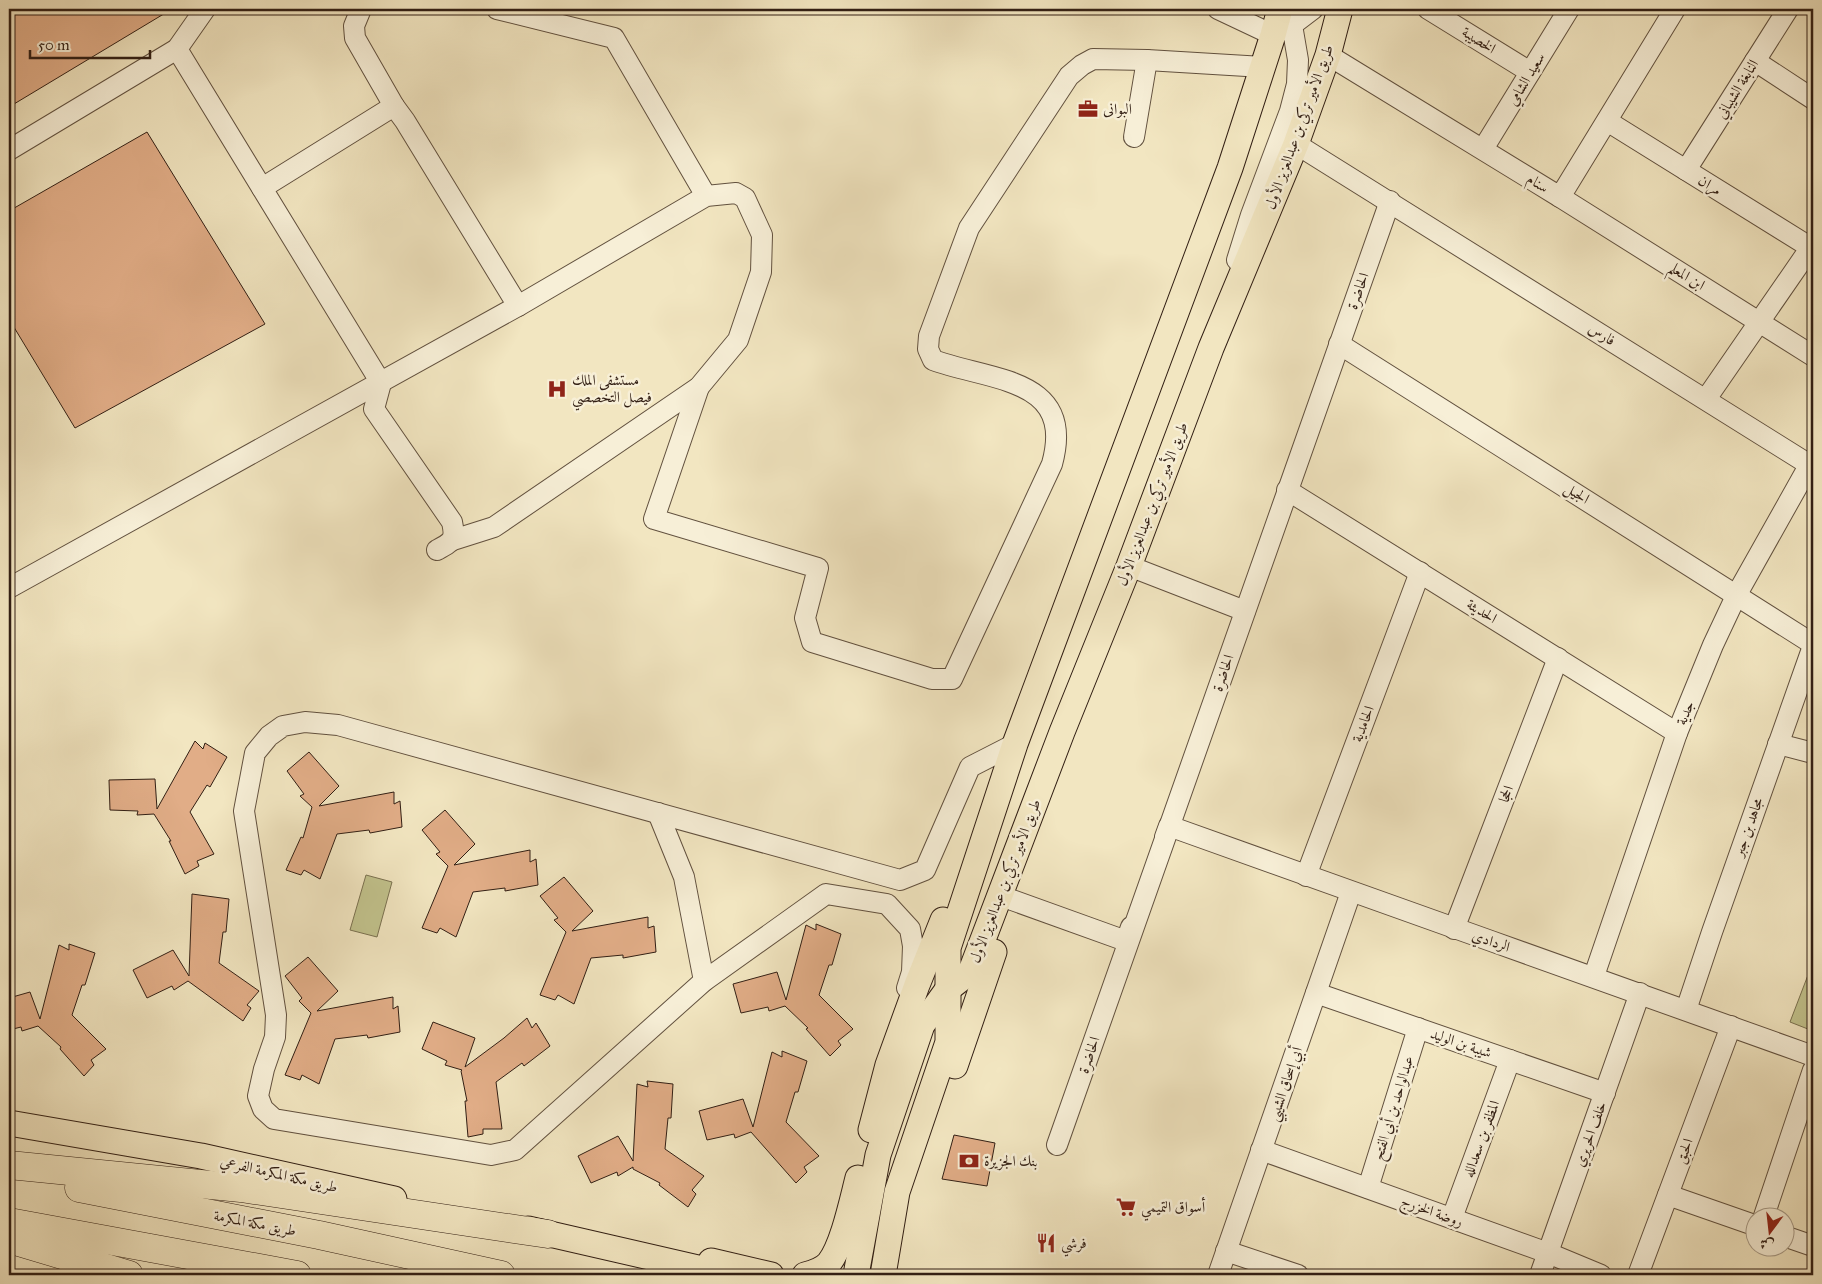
<svg xmlns="http://www.w3.org/2000/svg" width="1822" height="1284" font-family="'IM FELL Great Primer',Amiri,serif">
  <style>
    .green { fill: #c2c38d; stroke: #7a7150 }
    .building { fill: #e1ad87; stroke: #321f14 }
    .lines { fill: none; stroke-linecap: round; stroke-linejoin: round }
    .minor-casing { stroke: #62513f; stroke-width: 22 }
    .major-casing { stroke: #321f14; stroke-width: 27 }
    .highway-casing { stroke: #321f14; stroke-width: 29 }
    .minor { stroke: #f7efd7; stroke-width: 20 }
    .major { stroke: #f2e6c1; stroke-width: 25 }
    .highway { stroke: #f2e6c1; stroke-width: 28 }
    .labels { text-anchor: middle; dominant-baseline: central; stroke-width: 5; stroke-linejoin: round; paint-order: stroke }
    .street-label { font-size: 15px; fill: #321f14; stroke: #f7efd7 }
    .poi-label { font-size: 15px; fill: #321f14; stroke: #f7efd7; text-anchor: start }
  </style>
  <rect width="100%" height="100%" fill="#f2e6c1"/>
  <filter id="stains"><feTurbulence type="fractalNoise" baseFrequency=".004" numOctaves="4"/><feColorMatrix values="0 0 0 0 .2 0 0 0 0 .09 0 0 0 0 .02 0 0 0 .5 -.17"/></filter>
  <radialGradient id="worn" r=".72"><stop offset=".6" stop-color="#630" stop-opacity="0"/><stop offset="1" stop-color="#630" stop-opacity=".3"/></radialGradient>
  <g class="green">
    <polygon points="366,875 392,882 377,937 350,930"/>
    <polygon points="1813,962 1813,1031 1790,1022"/>
  </g>
  <g class="building">
    <polygon points="9,9 172,9 9,107"/>
    <polygon points="147,132 265,324 75,428 9,319 9,211"/>
    <polygon points="195,741 203,749 205,743 227,757 210,787 207,785 190,812 214,854 197,861 199,866 185,874 169,841 171,841 154,814 137,815 138,811 110,810 109,780 155,779 157,809"/>
    <polygon points="309,752 339,786 319,806 394,792 394,804 400,801 402,827 370,833 369,830 337,834 320,879 304,870 301,875 286,870 301,837 303,838 312,807 300,796 304,794 287,771"/>
    <polygon points="445,810 475,844 454,865 530,850 530,862 536,859 538,885 505,891 505,888 473,892 456,937 440,928 437,933 422,928 448,866 436,854 440,852 422,830"/>
    <polygon points="564,877 593,911 572,931 648,917 648,928 654,926 656,952 623,958 623,955 591,958 574,1004 558,995 555,1000 540,995 566,932 554,920 558,918 540,896"/>
    <polygon points="192,894 229,899 226,932 223,932 219,963 259,991 247,1005 251,1008 243,1021 188,981 174,990 172,986 147,998 133,970 173,950 189,976"/>
    <polygon points="816,924 841,934 832,965 829,965 819,995 853,1029 838,1041 841,1045 830,1056 806,1029 808,1028 785,1006 769,1011 768,1007 741,1013 733,984 777,972 786,1000 806,925 816,930"/>
    <polygon points="69,944 95,953 85,985 82,985 72,1015 106,1049 91,1060 94,1065 84,1076 60,1049 61,1047 38,1026 22,1031 21,1027 9,1030 9,998 30,992 40,1019 59,945 69,950"/>
    <polygon points="308,957 338,991 317,1011 393,997 393,1009 398,1006 400,1032 368,1038 367,1035 335,1039 319,1084 302,1075 300,1080 285,1075 311,1013 299,1001 302,998 285,976"/>
    <polygon points="527,1018 532,1028 536,1023 550,1046 524,1066 522,1063 496,1082 502,1129 483,1129 483,1134 468,1137 465,1101 467,1101 461,1071 462,1070 445,1065 447,1061 422,1049 433,1022 475,1038 465,1067 504,1038"/>
    <polygon points="782,1051 807,1061 798,1092 795,1092 786,1122 819,1156 804,1167 807,1172 796,1183 751,1132 735,1138 734,1134 707,1140 699,1111 743,1099 753,1127 772,1052 782,1057"/>
    <polygon points="647,1081 673,1084 671,1118 668,1118 665,1149 704,1176 692,1190 696,1194 688,1207 659,1185 660,1183 633,1169 633,1167 618,1176 617,1172 591,1183 578,1156 618,1136 633,1161 637,1084 648,1087"/>
    <polygon points="954,1135 995,1143 987,1186 942,1179"/>
  </g>
  <g class="lines">
    <defs>
      <g id="minor">
        <polyline points="361,9 354,26 355,38 394,106"/>
        <polyline points="497,9 614,38 706,196"/>
        <polyline points="1218,9 1273,35 1292,25 1313,9"/>
        <polyline points="1428,9 1530,72"/>
        <path d="M 177,49 L 381,383 L 374,409 L 452,522 C 456,540 452,542 437,550"/>
        <polyline points="1328,55 1560,197 1675,9"/>
        <polyline points="1755,61 1813,99"/>
        <polyline points="1607,121 1813,249"/>
        <polyline points="1134,137 1147,60"/>
        <polyline points="1296,144 1813,467"/>
        <polyline points="1483,149 1569,9"/>
        <polyline points="9,150 177,49 205,9"/>
        <polyline points="1686,170 1788,9"/>
        <polyline points="262,188 394,106 405,121 518,306"/>
        <polyline points="1560,197 1813,356"/>
        <polyline points="1237,260 1251,215 1290,111 1297,84 1298,60 1292,25 1287,11 1284,9"/>
        <polyline points="1339,344 1813,644"/>
        <path d="M 699,387 L 654,519 L 818,568 L 805,618 L 812,642 L 932,679 L 952,679 L 1052,464 C 1076,377 990,381 933,360 L 928,349 L 929,336 L 969,228 L 1069,76 L 1082,65 L 1093,59 L 1147,60 L 1263,67"/>
        <polyline points="1706,399 1811,247"/>
        <polyline points="1287,490 1677,733"/>
        <polyline points="1129,566 1245,611"/>
        <polyline points="9,588 518,306 706,196 736,193 745,198 762,235 761,272 738,340 699,387 494,527 453,540"/>
        <polyline points="1778,744 1813,753"/>
        <polyline points="658,813 684,877 704,981"/>
        <path d="M 1165,837 L 1169,826 C 1383,904 1599,978 1813,1056"/>
        <polyline points="1306,876 1420,572"/>
        <polyline points="1012,900 1126,941 1131,927"/>
        <polyline points="1454,929 1558,658"/>
        <polyline points="1594,976 1677,733 1713,645 1737,594 1810,464"/>
        <polyline points="907,988 912,972 913,946 910,929 887,904 826,894 704,981 515,1150 491,1155 274,1119 263,1109 258,1096 264,1069 275,1037 276,1015 244,811 255,753 269,736 283,726 305,722 338,725 900,880 925,870 970,767 1015,744"/>
        <polyline points="1316,993 1605,1093"/>
        <polyline points="1686,1010 1712,932 1813,646"/>
        <polyline points="1057,1145 1390,201"/>
        <polyline points="1261,1150 1548,1253 1601,1275"/>
        <polyline points="1368,1188 1418,1028"/>
        <polyline points="1668,1195 1754,1225"/>
        <polyline points="1764,1216 1813,1070"/>
        <polyline points="1452,1218 1510,1060"/>
        <polyline points="1784,1236 1813,1246"/>
        <polyline points="1226,1251 1298,1275"/>
        <polyline points="1218,1275 1351,892"/>
        <polyline points="1540,1275 1640,993"/>
        <polyline points="1638,1275 1731,1026"/>
      </g>
      <g id="major">
        <polyline points="955,1066 994,952"/>
        <polyline points="9,1123 201,1156 394,1199"/>
        <polyline points="871,1130 888,1065 917,985 943,920"/>
        <polyline points="528,1229 728,1275"/>
        <polyline points="711,1261 771,1275"/>
        <path d="M 805,1275 C 813,1273 823,1270 829,1263 C 843,1245 852,1201 858,1178"/>
        <polyline points="856,1275 878,1155 922,1025 948,989 971,971 1062,732 1129,566 1211,348 1296,144 1328,55 1340,9"/>
        <polyline points="883,1275 897,1192 948,1042 948,948 1015,744 1230,168 1273,35 1280,9"/>
      </g>
      <g id="highway">
        <polyline points="9,1165 241,1188 548,1234"/>
        <polyline points="79,1188 319,1235 501,1275"/>
        <polyline points="9,1222 297,1275"/>
        <polyline points="9,1239 129,1275"/>
      </g>
    </defs>
    <use href="#minor" class="minor-casing"/>
    <use href="#major" class="major-casing"/>
    <use href="#highway" class="highway-casing"/>
    <use href="#minor" class="minor"/>
    <use href="#major" class="major"/>
    <use href="#highway" class="highway"/>
  </g>
  <defs>
    <symbol id="office-bare" viewBox="-9 -9 18 18"><path d="M-6-3h4V-5.5h4V-3h4V5H-6ZM-1-4.5V-3h2v-1.5ZM-6 0V1H6V0Z" fill="#8f2418" stroke="#f7efd7" stroke-width="2.5" paint-order="stroke"/></symbol>
    <symbol id="hospital-bare" viewBox="-9 -9 18 18"><path d="M-5-5h3v3.5h4V-5h3V5h-3V1.5h-4V5h-3Z" fill="#8f2418" stroke="#f7efd7" stroke-width="2.5" paint-order="stroke"/></symbol>
    <symbol id="bank-bare" viewBox="-9 -9 18 18"><path d="M-6-4H6V4H-6ZM0-2.3a2.3 2.3 0 1 0 0 4.6a2.3 2.3 0 1 0 0-4.6Z" fill="#8f2418" stroke="#f7efd7" stroke-width="2.5" paint-order="stroke"/></symbol>
    <symbol id="supermarket-bare" viewBox="-9 -9 18 18"><path d="M-6-5.5h2.5l.6 2H6L4.5 2H-2.5L-4.4-4H-6ZM-1.5 3.2a1.3 1.3 0 1 0 .1 0ZM3 3.2a1.3 1.3 0 1 0 .1 0Z" fill="#8f2418" stroke="#f7efd7" stroke-width="2.5" paint-order="stroke"/></symbol>
    <symbol id="restaurant-bare" viewBox="-9 -9 18 18"><path d="M-5-6h1v4h1v-4h1v4h1v-4h1v5L-1.5 .5V6h-2V.5L-5-1ZM5-6V6H3V1.5H1.5Q1.5-4 5-6Z" fill="#8f2418" stroke="#f7efd7" stroke-width="2.5" paint-order="stroke"/></symbol>
  </defs>
  <g fill-rule="evenodd">
    <use href="#office-bare" x="1074" y="95" width="28" height="28"/>
    <use href="#hospital-bare" x="543" y="375" width="28" height="28"/>
    <use href="#bank-bare" x="955" y="1147" width="28" height="28"/>
    <use href="#supermarket-bare" x="1112" y="1193" width="28" height="28"/>
    <use href="#restaurant-bare" x="1032" y="1229" width="28" height="28"/>
  </g>
  <g class="labels">
    <g class="street-label">
      <text transform="translate(1479 40) rotate(32)">الخصيبة</text>
      <text transform="translate(1526 79) rotate(-59)">سعيد الشامي</text>
      <text transform="translate(1737 89) rotate(-58)">النابغة الشيباني</text>
      <text transform="translate(1299 127) rotate(-70)">طريق الأمير تركي بن عبدالعزيز الأول</text>
      <text transform="translate(1538 183) rotate(32)">سنام</text>
      <text transform="translate(1710 185) rotate(32)">مران</text>
      <text transform="translate(1687 276) rotate(32)">ابن المعلم</text>
      <text transform="translate(1358 291) rotate(-70)">الحاضرة</text>
      <text transform="translate(1602 334) rotate(32)">فارس</text>
      <text transform="translate(1577 493) rotate(32)">الجيل</text>
      <text transform="translate(1152 504) rotate(-69)">طريق الأمير تركي بن عبدالعزيز الأول</text>
      <text transform="translate(1482 611) rotate(32)">الحديثة</text>
      <text transform="translate(1223 673) rotate(-71)">الحاضرة</text>
      <text transform="translate(1685 713) rotate(-68)">جدية</text>
      <text transform="translate(1363 724) rotate(-69)">الحامدية</text>
      <text transform="translate(1506 794) rotate(-69)">الحجا</text>
      <text transform="translate(1748 827) rotate(-70)">مجاهد بن جبر</text>
      <text transform="translate(1005 881) rotate(-69)">طريق الأمير تركي بن عبدالعزيز الأول</text>
      <text transform="translate(1491 941) rotate(19)">الردادي</text>
      <text transform="translate(1461 1043) rotate(19)">شيبة بن الوليد</text>
      <text transform="translate(1089 1055) rotate(-71)">الحاضرة</text>
      <text transform="translate(1285 1084) rotate(-71)">أبي إسحاق الشيبي</text>
      <text transform="translate(1393 1108) rotate(-73)">عبدالواحد بن أبي الفتح</text>
      <text transform="translate(1590 1134) rotate(-70)">خلف الحريري</text>
      <text transform="translate(1481 1139) rotate(-70)">المظفر بن سعدالله</text>
      <text transform="translate(1684 1151) rotate(-70)">الحبق</text>
      <text transform="translate(279 1174) rotate(13)">طريق مكة المكرمة الفرعي</text>
      <text transform="translate(1432 1211) rotate(20)">روضة الخزرج</text>
      <text transform="translate(255 1223) rotate(11)">طريق مكة المكرمة</text>
    </g>
    <g class="poi-label">
      <text x="1103" y="109">البوانى</text>
      <text x="572" y="380">مستشفى الملك<tspan x="572" dy="17">فيصل التخصصي</tspan></text>
      <text x="984" y="1161">بنك الجزيرة</text>
      <text x="1141" y="1207">أسواق التميمي</text>
      <text x="1061" y="1243">فرشي</text>
    </g>
  </g>
  <rect width="1822" height="1284" fill="none" stroke="#f2e6c1" stroke-width="30"/>
  <rect x="10" y="10" width="1802" height="1264" fill="none" stroke="#321f14" stroke-width="2.5"/>
  <rect x="15" y="15" width="1792" height="1254" fill="none" stroke="#321f14"/>
  <g transform="translate(1770 1232) rotate(195)"><circle r="24" fill="#f7efd7" stroke="#a89c89"/>
  <path d="M0-4L9 19L0 12L-9 19Z" fill="#8f2418"/>
  <text y="-8" font-size="14" font-weight="bold" text-anchor="middle" fill="#321f14">ش</text>
  </g>
  <path d="M30 50v8h120v-8" fill="none" stroke="#321f14" stroke-width="2.5"/>
  <text x="38" y="50" font-size="15" fill="#321f14" stroke="#f7efd7" stroke-width="4" paint-order="stroke">50 m</text>
  <rect width="100%" height="100%" filter="url(#stains)"/>
  <rect width="100%" height="100%" fill="url(#worn)"/>
</svg>
